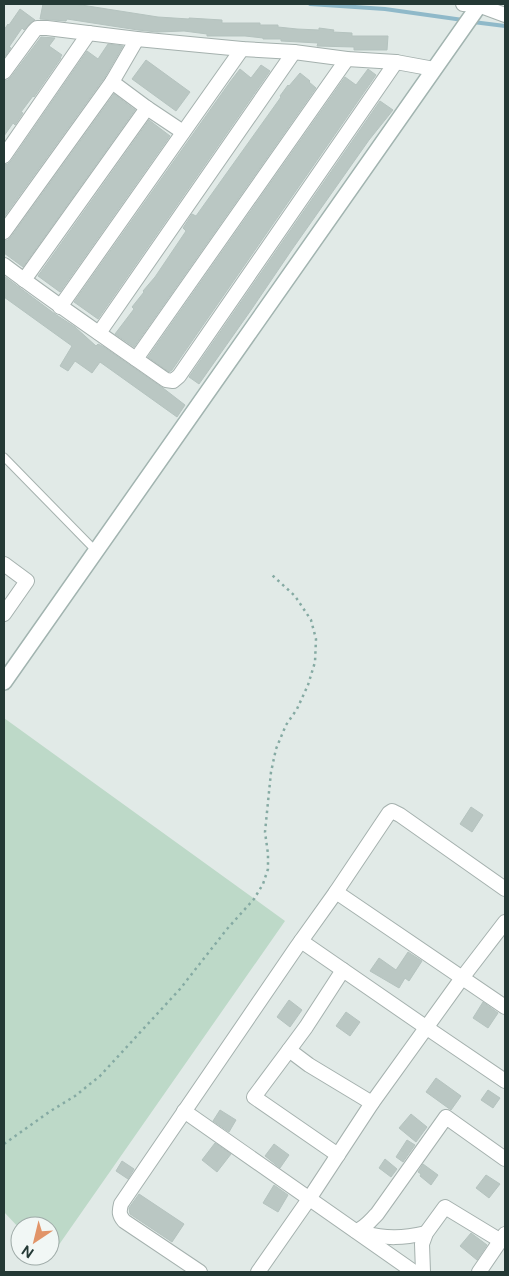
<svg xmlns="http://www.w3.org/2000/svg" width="509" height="1276" font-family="'Public Sans',sans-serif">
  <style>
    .green { fill: #bdd9c8 }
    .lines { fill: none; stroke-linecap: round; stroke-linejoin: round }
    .stream { stroke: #8fb9c9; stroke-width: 4 }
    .building { fill: #bac7c3; stroke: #b5c3bf }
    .lane-casing { stroke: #a5b1ae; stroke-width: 9 }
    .street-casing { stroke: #a5b1ae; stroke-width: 16 }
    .secondary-casing { stroke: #a2b4b0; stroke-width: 18 }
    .path { stroke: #85aaa3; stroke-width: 2.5; stroke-dasharray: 2.5 4; stroke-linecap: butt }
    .lane { stroke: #fff; stroke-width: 7 }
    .street { stroke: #fff; stroke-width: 14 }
    .secondary { stroke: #fff; stroke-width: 15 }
  </style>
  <rect width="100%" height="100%" fill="#e1eae7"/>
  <polygon class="green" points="4,718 285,921 49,1259 46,1256 50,1256 50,1226 20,1226 20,1229 4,1212"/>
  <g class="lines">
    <g class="stream">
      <polyline points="310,4 385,9 463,20"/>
      <polyline points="473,22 505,26"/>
    </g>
  </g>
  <g class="building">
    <polygon points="43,4 75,4 158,17 189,19 189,18 222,20 222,23 260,23 260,25 278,25 278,27 297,29 319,30 319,28 334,30 333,32 352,33 352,36 388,36 387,50 354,50 354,47 317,46 318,43 281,41 281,39 263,39 263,38 245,36 207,36 207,34 184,31 157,32 138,30 67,19 66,21 40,19"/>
    <polygon points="20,9 35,20 31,22 24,30 22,28 9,47 11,48 4,58 4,30 8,24 9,25"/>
    <polygon points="41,37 55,38 49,46 62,55 60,58 61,58 34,97 33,96 21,112 23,113 15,125 13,123 4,136 4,81 8,80 11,77"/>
    <polygon points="108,44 123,46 105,77 4,217 4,165 8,164 11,161 87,51 98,59"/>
    <polygon points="146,60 190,92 176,111 132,79"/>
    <polygon points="261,65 270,71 98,319 74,302 230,82 240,69 251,78"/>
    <polygon points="368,69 376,75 172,370 169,372 148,357 345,77 356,85"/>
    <polygon points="300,73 310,81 309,82 316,88 134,347 115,334 134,309 132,307 144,292 143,291 155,277 186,231 183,228 192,214 196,216 281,97 280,96 288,85 289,86"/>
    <polygon points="114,94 135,110 23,267 4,253 4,241 8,240 11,237"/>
    <polygon points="380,101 393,110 369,140 293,248 251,310 199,384 189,377"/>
    <polygon points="149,120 170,136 60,292 38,276"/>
    <polygon points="4,276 55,314 75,327 96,346 98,344 104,347 163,388 185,405 177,417 100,362 92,373 75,361 68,371 60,366 72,346 4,297"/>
    <polygon points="471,807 483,815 472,832 460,824"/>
    <polygon points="408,952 422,961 409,981 405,978 399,988 370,971 379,958 396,970"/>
    <polygon points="289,1000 302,1010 290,1027 277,1017"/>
    <polygon points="483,1002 498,1013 488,1028 473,1018"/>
    <polygon points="346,1012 360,1022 350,1036 336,1026"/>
    <polygon points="436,1078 461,1096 451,1110 426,1092"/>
    <polygon points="488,1090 500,1098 493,1108 481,1100"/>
    <polygon points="220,1110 236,1120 229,1132 213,1121"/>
    <polygon points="411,1114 427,1127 416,1142 399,1128"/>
    <polygon points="407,1140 415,1145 403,1162 396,1157"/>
    <polygon points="215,1143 231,1154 217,1172 202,1160"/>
    <polygon points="274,1144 289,1155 280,1168 265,1156"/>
    <polygon points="385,1159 397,1169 391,1177 379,1168"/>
    <polygon points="122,1161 134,1169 128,1179 116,1171"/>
    <polygon points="423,1164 438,1175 431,1185 420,1176 421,1174 418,1172"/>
    <polygon points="486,1175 500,1184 489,1198 476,1188"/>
    <polygon points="274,1185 288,1195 278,1212 263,1203"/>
    <polygon points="139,1194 184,1224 172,1242 130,1214 129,1208"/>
    <polygon points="471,1233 487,1245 477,1260 460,1246"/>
  </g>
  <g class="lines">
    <defs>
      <polyline id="lane" points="4,457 96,551"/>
      <g id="street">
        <polyline points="463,4 478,5 505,15"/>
        <polyline points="4,72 34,31 37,28 47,28 137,39 242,49 294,52 347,59 396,62 434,69"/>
        <polyline points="112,82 147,108 183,132"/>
        <polyline points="4,156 89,33"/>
        <polyline points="4,232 112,82 137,39"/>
        <path d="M 4,265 C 57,305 112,342 166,380 L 173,381 L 179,376 L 396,62"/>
        <polyline points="24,280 147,108"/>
        <polyline points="60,307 242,49"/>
        <polyline points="99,333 294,52"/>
        <polyline points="136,359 347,59"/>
        <polyline points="4,564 27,581 4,614"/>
        <polyline points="336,892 389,813 392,811 400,815 505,889"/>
        <polyline points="301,941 427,1028 505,1081"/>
        <polyline points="343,970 306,1027 289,1050 309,1065 372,1103"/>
        <polyline points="289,1050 254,1097 338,1155"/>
        <polyline points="184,1111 414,1272"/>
        <path d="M 356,1231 C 365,1228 370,1221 377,1214 L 446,1117 L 505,1159"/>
        <path d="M 364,1233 C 387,1239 403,1238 426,1233"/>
        <path d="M 200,1272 L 124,1221 C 119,1215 119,1212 121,1204 L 296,948 L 336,892 L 505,1007"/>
        <polyline points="258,1272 309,1199 372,1103 462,978 505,922"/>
        <polyline points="423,1272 422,1244 426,1233 445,1207 501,1241"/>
        <polyline points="479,1272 505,1234"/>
      </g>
      <polyline id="secondary" points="4,682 480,4"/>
    </defs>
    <use href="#lane" class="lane-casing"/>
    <use href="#street" class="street-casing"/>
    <use href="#secondary" class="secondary-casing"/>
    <polyline class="path" points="4,1144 49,1112 75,1096 100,1076 180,989 227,929 254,899 263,884 268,869 268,854 265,832 271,772 276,749 286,725 297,709 308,685 315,662 316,639 311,620 295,596 272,575"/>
    <use href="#lane" class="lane"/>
    <use href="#street" class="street"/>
    <use href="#secondary" class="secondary"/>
  </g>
  <rect width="509" height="1276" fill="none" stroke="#243935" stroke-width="10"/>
  <g transform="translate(35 1241) rotate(215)"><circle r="24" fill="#f1f7f5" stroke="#9faba8"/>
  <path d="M0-4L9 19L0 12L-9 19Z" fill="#e19468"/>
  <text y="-8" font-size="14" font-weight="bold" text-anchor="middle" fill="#243935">N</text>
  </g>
</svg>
